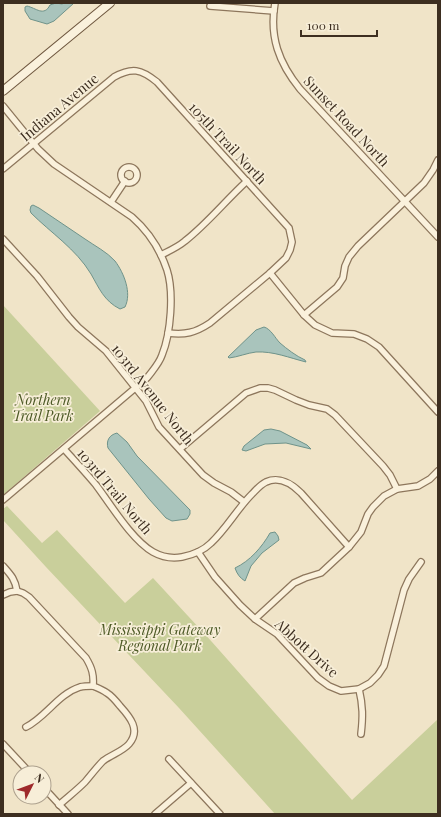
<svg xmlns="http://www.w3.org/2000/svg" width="441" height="817" font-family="'Playfair Display',serif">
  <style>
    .green { fill: #c9cf9b }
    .water { fill: #a9c4bc; stroke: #6f938a }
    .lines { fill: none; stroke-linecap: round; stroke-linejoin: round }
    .street-casing { stroke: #8d765c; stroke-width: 8 }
    .secondary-casing { stroke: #6f573f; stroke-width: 10 }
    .street { stroke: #faf1dc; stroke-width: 5.5 }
    .secondary { stroke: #faf1dc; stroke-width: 8 }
    .labels { text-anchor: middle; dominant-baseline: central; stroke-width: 3.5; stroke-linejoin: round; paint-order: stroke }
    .street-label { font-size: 14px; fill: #3d2e20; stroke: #f7eed8 }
    .park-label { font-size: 14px; font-style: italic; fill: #4d5a26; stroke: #f7eed8 }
  </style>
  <rect width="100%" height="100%" fill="#f0e4c8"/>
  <g class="green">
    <polygon points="3,305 100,411 3,495"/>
    <polygon points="7,506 42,543 57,530 125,603 153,578 212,642 352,800 438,719 438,814 275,814 179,708 46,567 3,520 3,509"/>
  </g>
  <g class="water">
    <path d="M 56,3 L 62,4 L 64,3 L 74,3 L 54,21 L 47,24 L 30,19 L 25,11 L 25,7 L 27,6 C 36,8 44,17 50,5 Z"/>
    <path d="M 33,205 L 39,208 C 54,218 70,229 85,239 C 95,246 107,252 115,261 C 124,273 132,293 125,307 L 120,309 C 104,301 99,288 91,274 C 76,249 51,233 31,213 L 30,210 L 31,206 Z"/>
    <path d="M 264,327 C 271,329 275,338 280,343 C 287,349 296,356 305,360 L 306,362 C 290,358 273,351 256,352 C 247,353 238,357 229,358 L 228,357 L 256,330 Z"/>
    <polygon points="271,429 280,431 307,445 311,449 286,443 265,444 246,451 242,450 244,446 264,430"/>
    <path d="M 117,433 L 127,442 L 137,456 L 190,510 L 190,514 L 187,519 L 172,521 L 166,518 L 149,499 L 108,448 C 106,441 109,435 117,433 Z"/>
    <path d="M 275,532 L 278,536 L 279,540 L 262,553 L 251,566 L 245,581 C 240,578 237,574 235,568 C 250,561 262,547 270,533 Z"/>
  </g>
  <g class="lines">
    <defs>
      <g id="street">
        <path d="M 275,3 C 269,37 279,63 300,89 L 438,237"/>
        <polyline points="210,6 274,11"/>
        <path d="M 3,106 L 38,149 L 54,164 L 132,217 C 148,231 160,249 167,270 C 174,292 171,333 162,355 C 159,364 152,371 147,378 L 3,500"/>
        <circle cx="129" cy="175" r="8"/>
        <path d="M 3,169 L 114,77 C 132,67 141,69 157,82 L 289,228 L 292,242 L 290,250 L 286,258 L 270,273 L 210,323 C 195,333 185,335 168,333"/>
        <polyline points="111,202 125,181"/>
        <polyline points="3,239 37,276 69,317 78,327 106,351 146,401 159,427 203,475 214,483 231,492 244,502"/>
        <path d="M 161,255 C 169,251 178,247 185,241 C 208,223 226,200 247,181"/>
        <polyline points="270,273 304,315 315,325 332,333 354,334 367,339 379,347 438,412"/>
        <polyline points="304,315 337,287 343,278 345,266 349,257 358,246 424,183 433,170 438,160"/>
        <path d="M 64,449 C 75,461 86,473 96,485 C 111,505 132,540 153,552 C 162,557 171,559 182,557 C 192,555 204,550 211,543 C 227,528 237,509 252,494 C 256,490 260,485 266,482 C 279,476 292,484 301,493 L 349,547"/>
        <polyline points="180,449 246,393 260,388 268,388 275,390 296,400 309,405 327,409 335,415 383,466 390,475 397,489"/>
        <polyline points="198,552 215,577 240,605 255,619 277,634 318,678 329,686 341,691 359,689 370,683 378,675 384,666 404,590 409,579 421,562"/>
        <path d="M 3,566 C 11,575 15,579 17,591 L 23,593 L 29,597 L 86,658 C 92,668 94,675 93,686 C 98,688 103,690 107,693 C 112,696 116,701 120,706 C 130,717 141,730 129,744 C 123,751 111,755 103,761 C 97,767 91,775 85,782 C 77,790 68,797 59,805"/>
        <polyline points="3,595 10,592 17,591"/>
        <polyline points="255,619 294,583 305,578 321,573 349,547 361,532 368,514 373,507 384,496 397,489 418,486 430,479 438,471"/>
        <path d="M 359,689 C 363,706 363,717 361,734"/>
        <path d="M 26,727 C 46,717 58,694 80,687 C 84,686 89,686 93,686"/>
        <polyline points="3,744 30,773"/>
        <polyline points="169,759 220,814"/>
        <polyline points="44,788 68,814"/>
        <polyline points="155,814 191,783"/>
      </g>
      <polyline id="secondary" points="3,91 110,3"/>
    </defs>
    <use href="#street" class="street-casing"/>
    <use href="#secondary" class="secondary-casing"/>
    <use href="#street" class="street"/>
    <use href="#secondary" class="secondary"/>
  </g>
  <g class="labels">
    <g class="street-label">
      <text transform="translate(59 107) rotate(-40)">Indiana Avenue</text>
      <text transform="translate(347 121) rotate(47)">Sunset Road North</text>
      <text transform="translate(228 143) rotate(47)">105th Trail North</text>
      <text transform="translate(153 394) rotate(52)">103rd Avenue North</text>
      <text transform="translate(115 491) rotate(50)">103rd Trail North</text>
      <text transform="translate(307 648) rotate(42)">Abbott Drive</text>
    </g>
    <g class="park-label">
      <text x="43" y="399">Northern<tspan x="43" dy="16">Trail Park</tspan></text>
      <text x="160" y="629">Mississippi Gateway<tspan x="160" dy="16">Regional Park</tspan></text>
    </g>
  </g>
  <rect width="441" height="817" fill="none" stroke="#3d2e20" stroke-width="8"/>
  <g transform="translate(32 785) rotate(48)"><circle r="19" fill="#f7eed8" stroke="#ada18e"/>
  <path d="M0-3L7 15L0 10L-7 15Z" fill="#9e2a2b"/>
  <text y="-6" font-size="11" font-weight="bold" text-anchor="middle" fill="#3d2e20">N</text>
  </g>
  <path d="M301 30v6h76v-6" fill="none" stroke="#3d2e20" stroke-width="2"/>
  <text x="307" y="30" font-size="12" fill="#3d2e20" stroke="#f7eed8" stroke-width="3" paint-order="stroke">100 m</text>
</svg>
